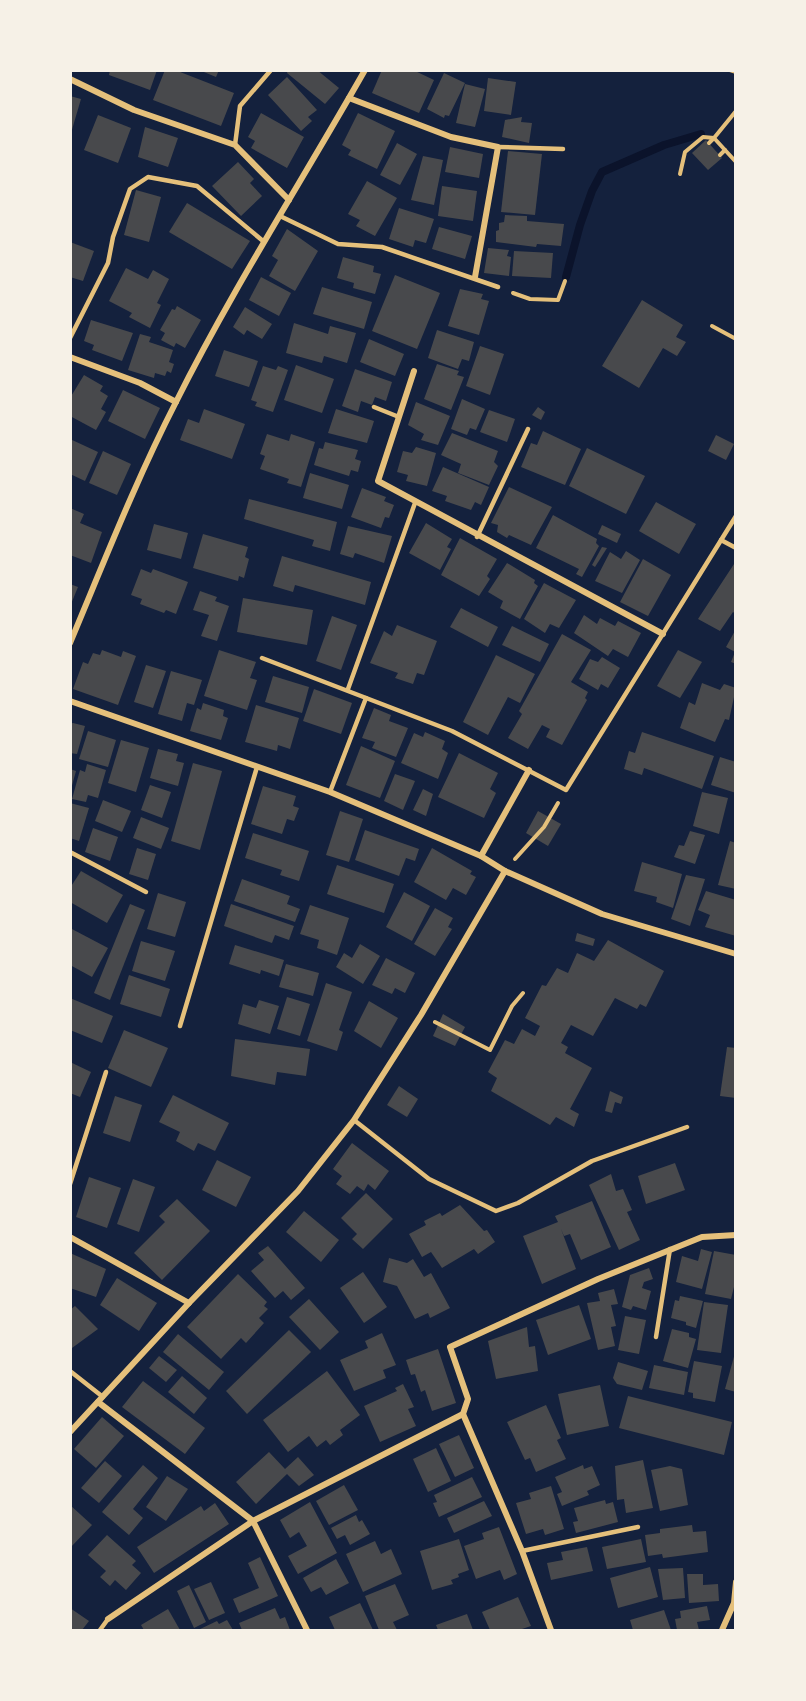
<svg xmlns="http://www.w3.org/2000/svg" width="806" height="1701" font-family="'Titillium Web',sans-serif">
  <style>
    .lines { fill: none; stroke-linecap: round; stroke-linejoin: round }
    .stream { stroke: #0b132b; stroke-width: 8 }
    .building { fill: #48494c }
    .path { stroke: #e5c07b; stroke-width: 4 }
    .service { stroke: #e5c07b; stroke-width: 4.5 }
    .minor { stroke: #e5c07b; stroke-width: 6 }
  </style>
  <rect width="100%" height="100%" fill="#14213d"/>
  <g class="lines">
    <polyline class="stream" points="566,277 580,225 592,191 602,172 664,145 701,134"/>
  </g>
  <g class="building">
    <polygon points="110,70 157,70 150,90 109,75"/>
    <polygon points="165,70 175,70 234,93 221,126 153,100"/>
    <polygon points="199,70 219,70 216,77"/>
    <polygon points="288,70 317,70 339,88 325,104 287,73"/>
    <polygon points="382,70 413,70 434,80 419,113 372,93"/>
    <polygon points="444,73 465,83 449,116 445,115 444,118 427,109"/>
    <polygon points="287,77 317,110 308,117 312,121 301,131 268,95"/>
    <polygon points="488,78 516,82 511,115 484,111"/>
    <polygon points="465,84 485,89 475,127 456,123"/>
    <polygon points="70,96 81,99 71,133 70,133"/>
    <polygon points="261,113 304,137 287,168 251,148 255,141 248,137"/>
    <polygon points="358,113 395,131 377,169 348,155 351,150 342,145"/>
    <polygon points="98,115 131,128 118,163 84,150"/>
    <polygon points="522,117 521,122 532,123 529,143 502,137 505,120"/>
    <polygon points="145,127 178,138 168,167 138,157"/>
    <polygon points="706,140 722,158 708,170 692,153"/>
    <polygon points="397,143 417,154 400,185 380,175"/>
    <polygon points="450,147 483,154 479,178 445,172"/>
    <polygon points="508,151 542,154 535,215 501,212"/>
    <polygon points="423,156 443,160 434,205 411,200"/>
    <polygon points="238,162 254,179 250,183 262,196 241,216 212,186"/>
    <polygon points="367,181 397,198 375,236 356,226 360,220 348,214"/>
    <polygon points="442,186 477,191 473,221 438,216"/>
    <polygon points="136,190 161,197 149,242 124,235"/>
    <polygon points="187,203 250,241 232,269 169,232"/>
    <polygon points="399,208 434,219 426,243 415,240 413,247 389,239"/>
    <polygon points="505,215 527,216 527,221 564,224 561,246 537,244 536,247 496,242 496,231 499,230 499,223 504,222"/>
    <polygon points="439,227 472,236 465,259 432,249"/>
    <polygon points="287,229 318,251 295,291 269,276 278,260 272,256"/>
    <polygon points="70,242 94,251 83,281 70,277"/>
    <polygon points="488,248 509,250 507,256 511,257 509,276 484,273"/>
    <polygon points="514,251 553,253 551,278 512,276"/>
    <polygon points="343,257 374,266 373,272 381,274 375,294 353,288 354,283 337,278"/>
    <polygon points="126,268 148,279 153,270 169,279 157,303 161,305 150,328 129,317 132,313 109,301"/>
    <polygon points="395,275 440,293 417,349 372,331"/>
    <polygon points="261,277 291,293 279,316 249,300"/>
    <polygon points="322,287 372,302 364,329 313,314"/>
    <polygon points="460,289 483,294 481,299 489,301 479,335 448,326"/>
    <polygon points="642,300 683,325 676,337 686,342 677,356 663,348 639,388 602,366"/>
    <polygon points="177,306 201,320 185,348 176,343 174,347 161,340 165,333 160,330 172,309 175,310"/>
    <polygon points="245,307 272,324 262,339 247,330 244,335 233,327"/>
    <polygon points="91,320 133,333 122,361 92,350 94,345 84,341"/>
    <polygon points="294,323 328,334 330,326 356,333 347,363 324,356 322,363 286,353"/>
    <polygon points="437,330 474,342 469,361 462,359 458,369 428,358"/>
    <polygon points="140,334 151,337 149,342 173,350 169,362 174,364 171,373 167,371 165,376 155,373 154,378 128,370"/>
    <polygon points="369,339 404,354 395,376 360,362"/>
    <polygon points="480,346 504,354 490,395 466,386"/>
    <polygon points="224,350 258,361 249,387 215,376"/>
    <polygon points="437,364 459,371 457,375 464,377 451,410 424,399"/>
    <polygon points="296,365 334,379 322,413 284,400"/>
    <polygon points="263,366 276,370 278,366 288,370 273,412 255,406 257,402 251,400"/>
    <polygon points="355,369 392,382 386,401 375,397 372,405 361,401 358,412 342,406"/>
    <polygon points="84,375 103,386 100,391 108,396 101,409 106,412 96,430 70,416 70,398"/>
    <polygon points="123,390 160,408 145,439 108,421"/>
    <polygon points="462,399 485,409 476,430 470,428 467,435 451,429"/>
    <polygon points="416,402 450,416 438,445 421,440 424,434 408,425"/>
    <polygon points="538,407 545,412 541,420 532,415"/>
    <polygon points="204,409 245,424 232,459 180,440 188,419 199,423"/>
    <polygon points="336,409 374,421 367,443 328,433"/>
    <polygon points="489,410 515,419 507,442 480,432"/>
    <polygon points="543,431 581,449 565,485 521,467 531,443 537,445"/>
    <polygon points="452,433 498,451 494,462 498,466 489,485 458,473 461,464 441,455"/>
    <polygon points="267,434 289,441 291,434 315,442 301,487 287,483 289,479 260,469 265,456 260,454"/>
    <polygon points="716,435 734,444 726,460 708,451"/>
    <polygon points="70,439 98,452 85,481 70,474"/>
    <polygon points="325,442 358,450 355,459 361,461 358,472 351,470 349,476 314,465 319,448 323,449"/>
    <polygon points="416,447 436,453 427,486 406,481 408,475 397,472 403,451 412,453"/>
    <polygon points="587,448 645,476 626,514 569,486"/>
    <polygon points="103,451 131,464 117,495 89,483"/>
    <polygon points="443,467 489,487 481,505 475,502 471,510 445,501 447,496 432,491"/>
    <polygon points="310,473 349,485 342,509 303,498"/>
    <polygon points="509,487 552,507 531,545 509,535 507,538 497,532 498,525 491,523"/>
    <polygon points="362,488 386,497 384,501 394,505 389,518 385,517 381,528 351,517"/>
    <polygon points="249,499 337,522 330,551 312,546 314,540 244,519"/>
    <polygon points="656,502 696,524 679,554 639,531"/>
    <polygon points="70,508 84,514 80,523 102,532 91,563 70,555"/>
    <polygon points="553,515 597,539 596,543 599,546 582,577 576,574 579,569 536,548"/>
    <polygon points="426,523 452,539 447,547 451,549 440,570 409,553"/>
    <polygon points="154,524 188,533 181,559 147,550"/>
    <polygon points="602,525 621,534 617,543 598,534"/>
    <polygon points="348,526 392,536 384,563 355,553 353,558 340,554"/>
    <polygon points="203,534 248,547 245,557 249,559 244,578 239,576 238,581 193,568"/>
    <polygon points="460,538 497,559 487,576 490,579 479,596 441,575"/>
    <polygon points="602,547 607,548 595,567 592,565"/>
    <polygon points="626,551 640,560 622,593 595,581 610,552 621,559"/>
    <polygon points="282,556 371,582 365,605 295,585 293,592 273,586"/>
    <polygon points="643,559 671,575 648,616 620,602"/>
    <polygon points="507,563 535,580 534,583 538,586 520,619 500,608 503,601 488,592"/>
    <polygon points="734,564 736,614 733,612 720,631 698,619"/>
    <polygon points="141,569 151,573 153,569 188,582 176,614 166,610 164,613 140,604 142,599 131,595"/>
    <polygon points="544,583 576,600 559,628 550,624 545,633 524,619"/>
    <polygon points="70,584 78,587 71,604 70,604"/>
    <polygon points="200,591 217,597 215,601 229,606 217,641 201,636 209,615 193,610"/>
    <polygon points="243,598 313,610 307,645 237,632"/>
    <polygon points="461,608 498,627 488,647 450,627"/>
    <polygon points="584,615 597,624 600,618 615,626 618,621 641,633 628,657 613,649 608,656 574,633"/>
    <polygon points="332,616 357,625 341,670 316,661"/>
    <polygon points="397,625 437,641 424,675 417,673 413,684 395,678 398,673 370,663 384,631 392,636"/>
    <polygon points="512,626 549,644 540,662 502,645"/>
    <polygon points="736,629 736,664 731,662 735,652 726,647"/>
    <polygon points="562,634 591,650 571,682 588,692 585,698 587,700 562,745 546,737 550,729 542,725 528,749 508,738 522,714 519,711"/>
    <polygon points="102,650 121,657 123,651 136,656 118,705 73,689 83,662 88,664 93,653 100,655"/>
    <polygon points="219,650 256,662 250,678 257,680 247,710 204,696"/>
    <polygon points="678,650 702,662 680,698 657,686"/>
    <polygon points="496,655 535,674 520,703 508,697 488,735 463,722"/>
    <polygon points="602,657 620,668 608,688 601,684 598,690 579,679 590,659 598,662"/>
    <polygon points="146,665 166,671 153,708 134,702"/>
    <polygon points="171,671 202,680 194,705 187,703 182,721 158,714"/>
    <polygon points="273,676 309,687 302,713 265,702"/>
    <polygon points="702,683 720,690 724,684 736,688 729,720 725,719 715,742 680,728 689,702 695,705"/>
    <polygon points="314,689 352,703 341,734 303,721"/>
    <polygon points="203,703 224,710 223,716 228,718 221,740 190,731 197,708 201,710"/>
    <polygon points="256,705 299,718 290,749 278,745 277,751 245,742"/>
    <polygon points="374,708 391,715 389,721 408,728 396,757 372,748 375,742 362,738"/>
    <polygon points="73,723 85,726 77,754 70,753 70,724"/>
    <polygon points="88,731 116,740 108,767 79,759"/>
    <polygon points="425,732 445,741 442,749 448,753 438,779 401,763 414,733 423,737"/>
    <polygon points="642,732 714,756 702,789 644,768 642,775 624,769 629,751 635,753"/>
    <polygon points="121,740 149,748 136,792 108,783"/>
    <polygon points="361,746 395,761 380,798 346,785"/>
    <polygon points="158,749 178,754 176,761 184,763 178,786 150,778"/>
    <polygon points="459,753 498,773 490,789 496,793 484,818 438,797"/>
    <polygon points="720,757 736,762 736,793 711,785"/>
    <polygon points="193,763 222,771 200,850 171,841"/>
    <polygon points="87,764 106,770 98,798 88,795 86,802 72,799 80,770 85,772"/>
    <polygon points="70,769 76,771 71,789 70,789"/>
    <polygon points="395,774 415,781 403,810 384,801"/>
    <polygon points="150,785 171,792 162,818 141,810"/>
    <polygon points="263,786 296,796 293,806 299,808 294,821 287,819 282,834 251,824"/>
    <polygon points="423,789 433,794 426,816 413,810"/>
    <polygon points="702,792 728,798 719,834 693,826"/>
    <polygon points="103,800 131,811 122,832 95,821"/>
    <polygon points="70,803 89,808 79,841 70,838"/>
    <polygon points="340,811 363,819 349,862 326,855"/>
    <polygon points="538,811 561,824 548,846 526,833"/>
    <polygon points="141,817 169,828 161,849 133,838"/>
    <polygon points="93,828 118,837 110,861 85,852"/>
    <polygon points="365,830 419,849 415,861 406,858 399,876 355,860"/>
    <polygon points="690,831 705,835 695,864 674,857 679,845 684,846"/>
    <polygon points="253,833 309,851 299,881 280,875 282,870 245,858"/>
    <polygon points="730,841 736,843 736,889 718,885"/>
    <polygon points="137,848 156,854 148,880 129,874"/>
    <polygon points="432,848 472,871 470,874 476,877 466,895 453,888 446,900 414,882"/>
    <polygon points="642,862 682,874 673,908 656,902 657,897 634,891"/>
    <polygon points="337,865 394,884 384,913 327,894"/>
    <polygon points="81,871 123,895 107,923 70,902 70,888"/>
    <polygon points="686,875 705,879 690,926 671,919"/>
    <polygon points="242,879 290,896 287,904 300,909 295,922 234,901"/>
    <polygon points="706,891 736,900 736,936 705,927 710,915 698,910"/>
    <polygon points="404,892 430,906 412,941 386,927"/>
    <polygon points="158,893 186,902 175,937 147,929"/>
    <polygon points="130,904 145,910 110,1000 94,993"/>
    <polygon points="231,904 294,926 289,940 275,935 272,943 224,926"/>
    <polygon points="310,905 349,918 337,955 317,948 319,940 300,934"/>
    <polygon points="435,908 453,918 448,927 452,929 435,956 414,944"/>
    <polygon points="70,928 108,948 92,977 70,965"/>
    <polygon points="577,933 595,939 593,946 575,941"/>
    <polygon points="608,940 664,971 646,1007 640,1004 637,1009 615,998 593,1036 571,1025 561,1043 568,1047 565,1053 592,1068 570,1109 579,1114 574,1127 556,1117 550,1125 491,1091 497,1078 488,1072 505,1040 514,1044 522,1029 535,1036 540,1026 525,1018 542,985 546,986 557,968 568,973 577,953 594,961"/>
    <polygon points="141,941 175,951 165,981 132,971"/>
    <polygon points="360,944 380,956 363,984 336,967 344,953 352,958"/>
    <polygon points="235,945 284,960 279,976 261,970 260,974 229,964"/>
    <polygon points="386,958 415,973 405,993 395,988 392,994 372,985"/>
    <polygon points="286,964 319,973 313,996 279,987"/>
    <polygon points="129,975 170,989 161,1017 120,1004"/>
    <polygon points="326,983 352,992 339,1030 343,1032 337,1051 307,1041"/>
    <polygon points="287,997 310,1004 300,1036 277,1029"/>
    <polygon points="70,998 113,1016 102,1043 70,1030"/>
    <polygon points="259,1000 279,1006 270,1034 238,1024 243,1004 256,1008"/>
    <polygon points="369,1001 398,1018 381,1048 354,1031"/>
    <polygon points="443,1014 465,1027 455,1046 433,1036"/>
    <polygon points="124,1030 168,1048 151,1087 108,1068"/>
    <polygon points="235,1039 310,1049 306,1076 277,1072 275,1085 231,1076"/>
    <polygon points="727,1047 736,1048 736,1098 720,1096"/>
    <polygon points="70,1062 91,1072 80,1097 70,1093"/>
    <polygon points="399,1086 418,1099 407,1117 387,1105"/>
    <polygon points="610,1091 623,1097 621,1104 615,1102 612,1113 605,1111"/>
    <polygon points="173,1095 229,1123 215,1151 198,1143 194,1151 176,1141 180,1132 159,1122"/>
    <polygon points="115,1096 142,1105 130,1142 103,1133"/>
    <polygon points="352,1143 389,1171 375,1190 368,1184 364,1191 357,1186 350,1194 336,1184 342,1176 333,1169"/>
    <polygon points="217,1160 251,1177 236,1207 202,1190"/>
    <polygon points="675,1163 685,1190 646,1204 638,1176"/>
    <polygon points="611,1174 616,1191 623,1189 632,1210 627,1212 640,1240 619,1250 589,1185"/>
    <polygon points="89,1177 121,1188 107,1228 76,1217"/>
    <polygon points="133,1179 155,1187 139,1232 117,1224"/>
    <polygon points="366,1193 393,1219 363,1249 352,1239 357,1234 341,1218"/>
    <polygon points="177,1199 210,1231 162,1280 134,1253 165,1222 159,1216"/>
    <polygon points="592,1201 611,1247 581,1260 570,1234 564,1236 561,1229 576,1269 542,1284 523,1236 558,1222 555,1216"/>
    <polygon points="460,1205 484,1231 487,1230 495,1242 478,1254 474,1249 442,1268 431,1252 422,1257 409,1234 426,1225 424,1221 440,1213 442,1216"/>
    <polygon points="304,1211 339,1240 321,1262 286,1232"/>
    <polygon points="268,1246 305,1288 291,1300 283,1291 275,1298 251,1271 264,1260 258,1253"/>
    <polygon points="701,1249 712,1252 702,1289 676,1282 682,1256 698,1261"/>
    <polygon points="714,1251 736,1255 736,1279 731,1299 705,1294"/>
    <polygon points="70,1253 106,1269 96,1297 70,1288"/>
    <polygon points="389,1258 407,1263 413,1259 424,1277 431,1273 450,1308 430,1318 428,1313 415,1319 397,1286 383,1282"/>
    <polygon points="649,1268 653,1279 644,1282 642,1288 651,1291 646,1310 633,1306 631,1310 622,1307 630,1275"/>
    <polygon points="363,1272 387,1307 364,1323 340,1288"/>
    <polygon points="238,1274 267,1302 264,1306 268,1309 259,1318 264,1323 246,1343 241,1338 221,1359 187,1327"/>
    <polygon points="117,1278 157,1303 139,1331 100,1305"/>
    <polygon points="614,1289 618,1304 611,1305 616,1326 611,1327 615,1346 598,1350 587,1303 600,1301 598,1293"/>
    <polygon points="680,1296 703,1301 696,1328 686,1325 686,1322 671,1318 675,1300 679,1301"/>
    <polygon points="309,1299 339,1332 320,1350 289,1317"/>
    <polygon points="704,1302 728,1305 721,1353 697,1350"/>
    <polygon points="579,1305 591,1339 548,1355 536,1320"/>
    <polygon points="75,1306 98,1329 72,1348 70,1310"/>
    <polygon points="625,1316 646,1320 639,1354 618,1350"/>
    <polygon points="527,1327 529,1347 535,1346 538,1371 496,1379 488,1341"/>
    <polygon points="672,1329 689,1333 689,1337 696,1339 688,1368 663,1361"/>
    <polygon points="289,1330 311,1352 247,1414 226,1391"/>
    <polygon points="382,1333 396,1365 383,1370 386,1378 354,1391 340,1360 368,1348 365,1341"/>
    <polygon points="178,1334 224,1372 209,1390 163,1352"/>
    <polygon points="438,1349 456,1403 432,1411 425,1390 421,1392 415,1374 411,1375 406,1360"/>
    <polygon points="735,1353 736,1353 736,1392 725,1389"/>
    <polygon points="159,1356 177,1370 166,1382 149,1368"/>
    <polygon points="694,1361 722,1366 715,1402 693,1398 693,1393 688,1392"/>
    <polygon points="618,1362 648,1371 642,1390 617,1384 613,1378"/>
    <polygon points="654,1365 688,1372 684,1395 649,1388"/>
    <polygon points="327,1371 360,1415 340,1430 343,1435 330,1445 326,1440 317,1447 309,1436 288,1452 263,1420"/>
    <polygon points="182,1376 207,1398 194,1414 168,1392"/>
    <polygon points="143,1381 205,1428 185,1454 122,1407"/>
    <polygon points="403,1384 414,1407 408,1409 416,1426 380,1442 364,1406 397,1391 395,1388"/>
    <polygon points="600,1385 609,1426 567,1435 558,1394"/>
    <polygon points="628,1396 732,1422 724,1455 619,1428"/>
    <polygon points="546,1405 561,1438 557,1440 566,1459 536,1472 530,1458 525,1460 507,1422"/>
    <polygon points="102,1417 124,1436 96,1468 74,1449"/>
    <polygon points="459,1435 474,1468 455,1477 439,1444"/>
    <polygon points="436,1448 451,1481 428,1492 413,1459"/>
    <polygon points="269,1452 285,1469 298,1457 314,1475 299,1486 287,1474 256,1504 236,1482"/>
    <polygon points="643,1460 653,1508 626,1513 624,1499 617,1500 615,1466"/>
    <polygon points="105,1461 122,1476 99,1503 81,1488"/>
    <polygon points="143,1465 158,1478 133,1509 143,1518 129,1535 102,1512"/>
    <polygon points="583,1465 584,1469 592,1466 600,1485 587,1491 589,1495 562,1506 557,1494 562,1492 555,1477"/>
    <polygon points="670,1466 682,1469 688,1505 660,1511 651,1470"/>
    <polygon points="167,1476 188,1489 166,1521 146,1507"/>
    <polygon points="472,1477 482,1497 439,1517 433,1503 437,1502 434,1495"/>
    <polygon points="344,1485 358,1510 329,1525 316,1501"/>
    <polygon points="551,1486 564,1529 545,1535 543,1529 526,1534 516,1503 531,1499 529,1493"/>
    <polygon points="605,1500 606,1504 613,1502 618,1522 576,1533 573,1522 578,1521 574,1508"/>
    <polygon points="484,1501 492,1516 454,1533 447,1518"/>
    <polygon points="310,1502 337,1553 298,1574 288,1556 307,1546 299,1532 290,1538 280,1520"/>
    <polygon points="215,1503 229,1524 154,1573 137,1547 201,1506 204,1511"/>
    <polygon points="70,1505 92,1525 70,1548"/>
    <polygon points="356,1515 359,1522 362,1520 370,1534 350,1545 345,1535 337,1539 331,1528"/>
    <polygon points="692,1525 693,1532 706,1531 708,1552 663,1558 662,1554 648,1556 645,1535 660,1533 660,1529"/>
    <polygon points="499,1527 517,1574 504,1580 500,1570 476,1579 464,1546 484,1539 482,1533"/>
    <polygon points="107,1535 136,1561 132,1565 141,1573 126,1590 115,1580 110,1586 100,1577 106,1571 88,1555"/>
    <polygon points="459,1539 469,1570 458,1574 459,1577 451,1580 453,1584 432,1590 420,1551"/>
    <polygon points="641,1539 646,1562 607,1569 602,1547"/>
    <polygon points="375,1541 381,1554 391,1549 402,1574 363,1592 346,1554"/>
    <polygon points="587,1547 593,1571 551,1580 547,1563 563,1560 561,1552"/>
    <polygon points="260,1557 278,1596 239,1613 233,1599 259,1588 248,1563"/>
    <polygon points="336,1559 349,1583 326,1595 321,1587 311,1592 303,1578"/>
    <polygon points="650,1567 658,1597 618,1608 610,1578"/>
    <polygon points="683,1568 685,1598 663,1600 658,1569"/>
    <polygon points="687,1574 703,1574 703,1585 718,1584 719,1601 689,1603"/>
    <polygon points="211,1582 225,1613 209,1620 194,1589"/>
    <polygon points="395,1584 409,1615 393,1622 397,1630 379,1630 365,1596"/>
    <polygon points="189,1585 206,1622 194,1628 177,1591"/>
    <polygon points="518,1597 531,1626 519,1630 490,1630 482,1612"/>
    <polygon points="360,1603 373,1630 335,1630 329,1617"/>
    <polygon points="707,1606 710,1620 697,1622 699,1630 677,1630 675,1619 681,1618 680,1611"/>
    <polygon points="70,1608 89,1621 82,1630 70,1630"/>
    <polygon points="275,1608 280,1619 285,1617 290,1630 242,1630 239,1623"/>
    <polygon points="168,1609 180,1630 144,1630 141,1625"/>
    <polygon points="664,1610 671,1630 633,1630 630,1620"/>
    <polygon points="467,1614 473,1630 438,1630 436,1625"/>
    <polygon points="227,1620 233,1630 198,1630 217,1621 219,1624"/>
  </g>
  <g class="lines">
    <g class="path">
      <polyline points="730,70 736,72"/>
      <polyline points="736,111 714,138 736,162"/>
      <polyline points="720,155 725,150"/>
      <polyline points="680,174 685,152 703,137 714,138 709,143"/>
      <polyline points="513,293 530,299 558,300 565,281"/>
      <polyline points="712,326 736,339"/>
      <polyline points="515,859 544,827 558,803"/>
      <polyline points="435,1022 490,1050 512,1006 523,993"/>
    </g>
    <g class="service">
      <polyline points="235,145 240,106 271,70"/>
      <polyline points="498,147 563,149"/>
      <polyline points="280,216 338,244 382,247 498,287"/>
      <polyline points="70,338 108,263 113,237 130,189 148,177 197,186 263,241"/>
      <polyline points="374,407 399,417"/>
      <polyline points="477,537 528,429"/>
      <polyline points="721,540 736,548"/>
      <polyline points="262,658 452,731 566,790 736,516"/>
      <polyline points="348,689 415,503"/>
      <polyline points="330,792 366,698"/>
      <polyline points="70,852 146,892"/>
      <polyline points="180,1026 257,767"/>
      <polyline points="354,1120 429,1179 496,1211 518,1203 592,1161 687,1127"/>
      <polyline points="70,1184 106,1072"/>
      <polyline points="656,1337 670,1249"/>
      <polyline points="70,1371 103,1397"/>
      <polyline points="522,1551 638,1527"/>
      <polyline points="100,1630 108,1619"/>
    </g>
    <g class="minor">
      <polyline points="70,79 134,110 235,145 289,200"/>
      <polyline points="349,98 451,137 498,147 475,277"/>
      <polyline points="70,357 140,383 176,402"/>
      <polyline points="414,371 378,481 663,634"/>
      <path d="M 70,643 C 104,562 136,480 176,402 C 233,288 302,181 365,70"/>
      <polyline points="70,701 330,792 481,856 505,871 602,914 736,954"/>
      <polyline points="481,856 529,770"/>
      <polyline points="70,1237 189,1303"/>
      <polyline points="98,1402 253,1521 307,1630"/>
      <polyline points="70,1432 189,1303 298,1191 354,1120 421,1015 505,871"/>
      <polyline points="108,1619 253,1521 463,1414"/>
      <polyline points="551,1630 522,1551 463,1414 468,1399 450,1347 598,1279 702,1237 736,1235"/>
      <polyline points="722,1630 734,1603 736,1582"/>
    </g>
  </g>
  <rect width="806" height="1701" fill="none" stroke="#f6f1e7" stroke-width="144"/>
</svg>
